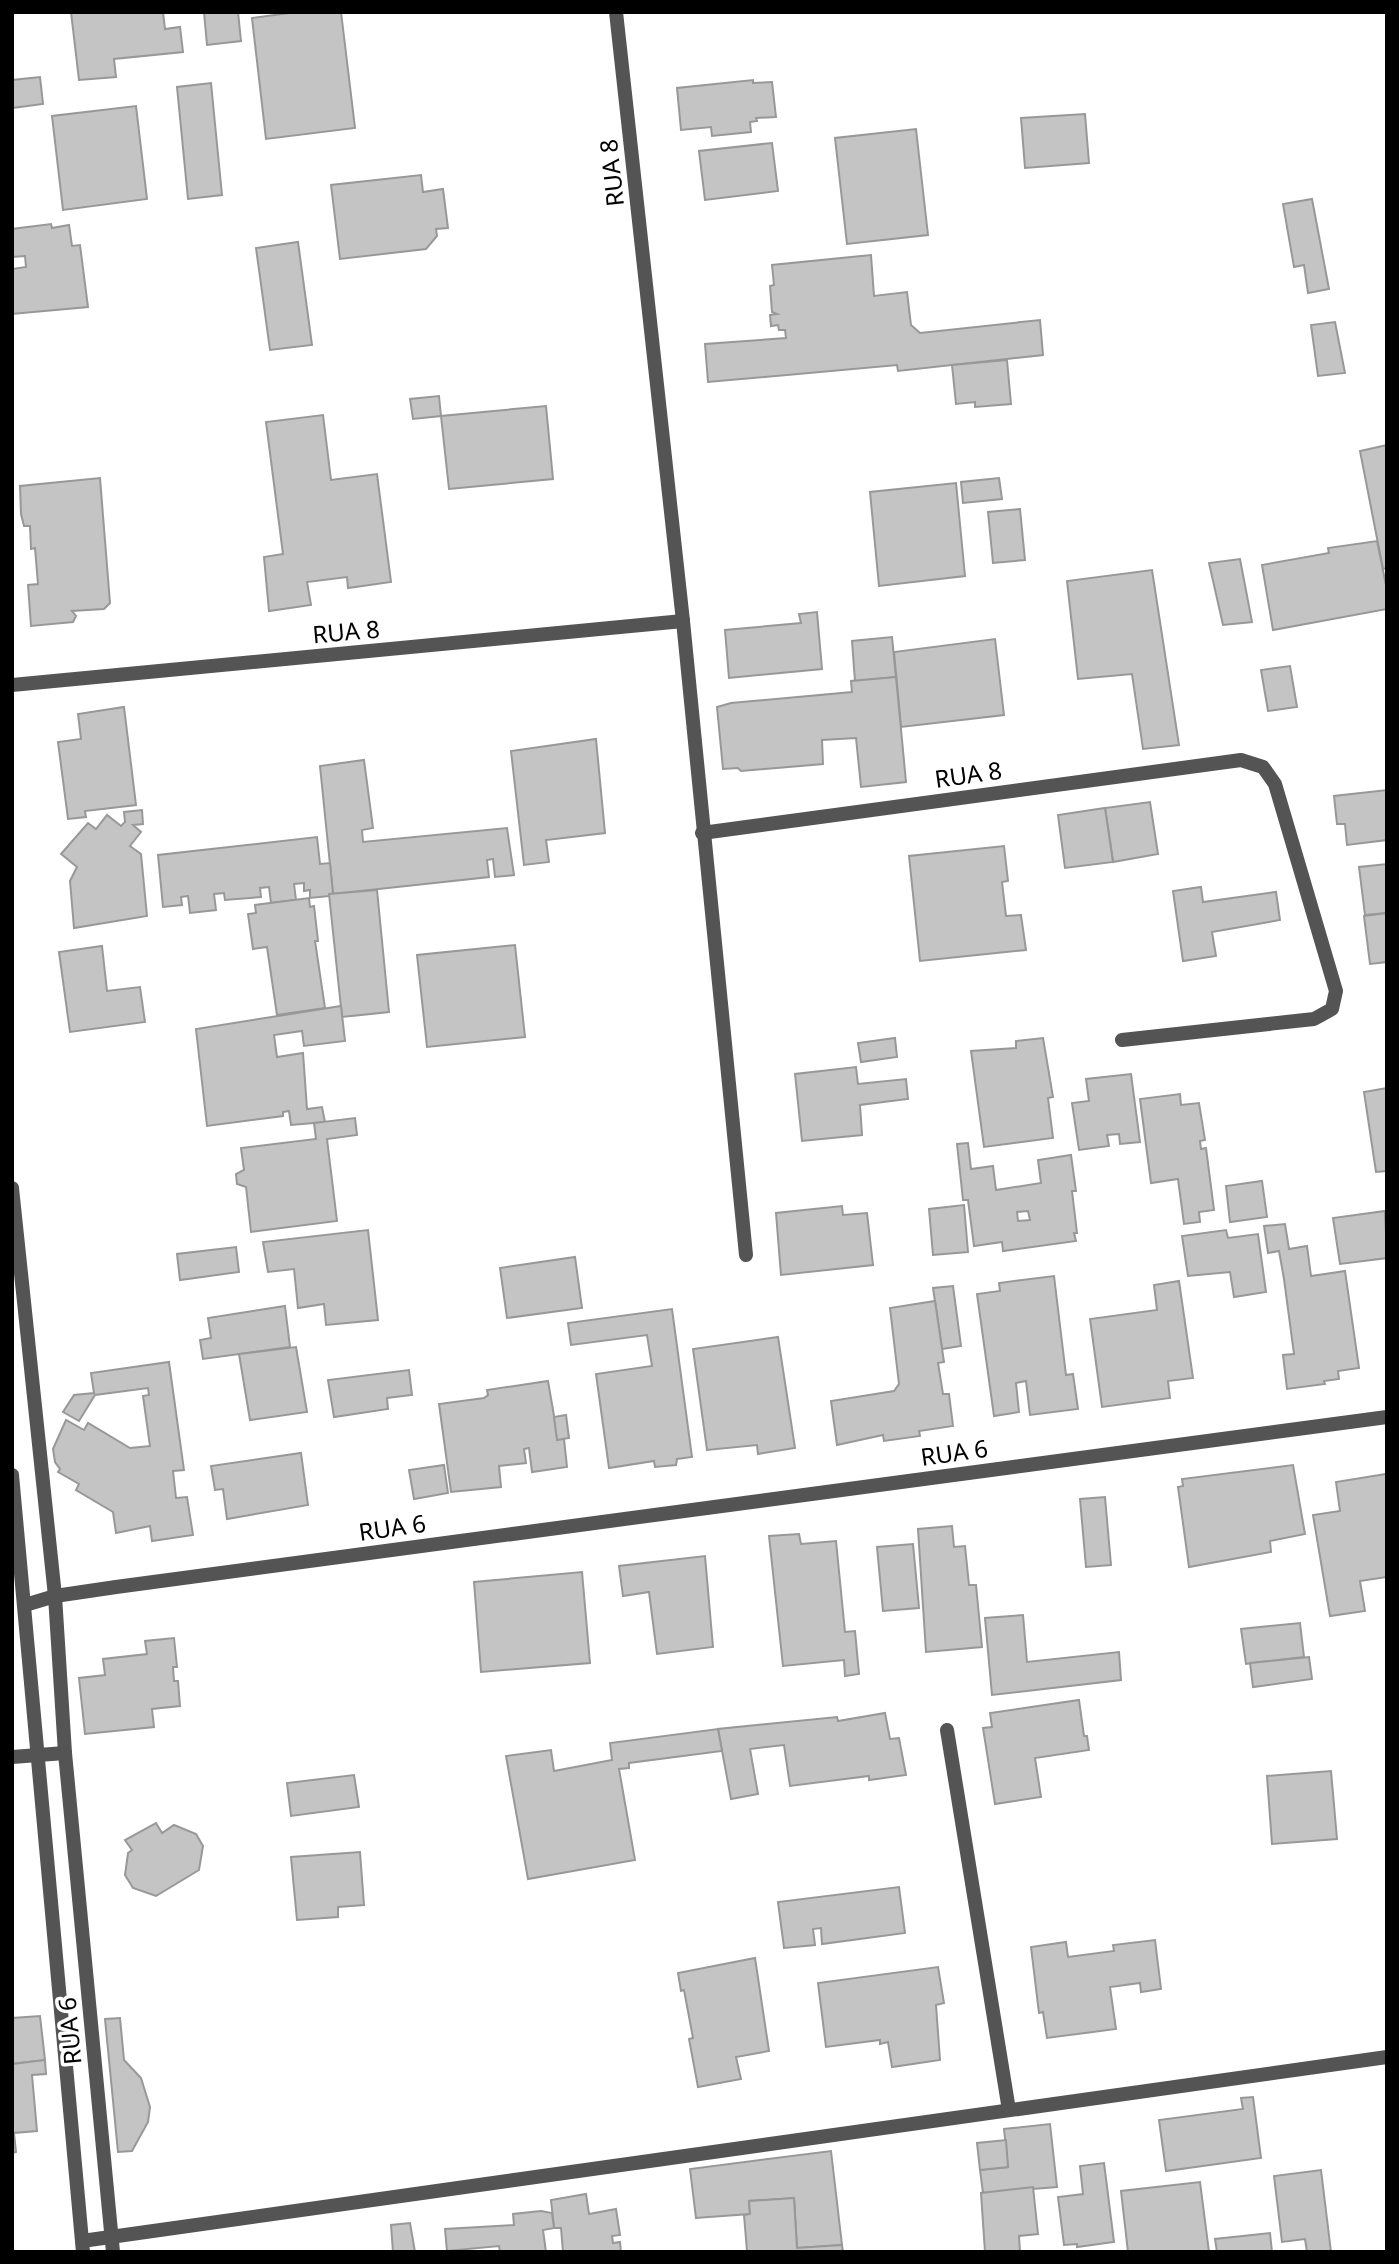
<svg xmlns="http://www.w3.org/2000/svg" width="1399" height="2264" font-family="'Noto Sans',sans-serif">
  <style>
    .building { fill: #c4c4c4; stroke: #989898; stroke-width: 2; fill-rule: evenodd }
    .lines { fill: none; stroke-linecap: round; stroke-linejoin: round }
    .street { stroke: #545454; stroke-width: 14 }
    .labels { text-anchor: middle; dominant-baseline: central; stroke-width: 7; stroke-linejoin: round; paint-order: stroke }
    .street-label { font-size: 24px; fill: #000; stroke: #fff }
  </style>
  <rect width="100%" height="100%" fill="#fff"/>
  <g class="building">
    <polygon points="71,12 163,12 165,29 180,27 183,52 114,59 116,77 79,80"/>
    <polygon points="204,12 238,12 241,41 207,45"/>
    <polygon points="297,12 341,12 355,128 266,139 252,18"/>
    <polygon points="40,77 43,104 12,108 12,80"/>
    <polygon points="753,80 753,83 772,82 776,117 756,118 757,121 750,122 751,132 712,136 711,127 681,130 677,88"/>
    <polygon points="211,83 222,195 188,199 177,87"/>
    <polygon points="136,106 147,199 63,210 52,116"/>
    <polygon points="1085,114 1089,163 1025,168 1021,118"/>
    <polygon points="916,129 928,235 847,244 835,138"/>
    <polygon points="772,143 778,191 705,200 699,151"/>
    <polygon points="421,175 423,192 443,189 448,228 436,229 437,236 426,249 340,259 331,185"/>
    <polygon points="1312,199 1329,289 1308,293 1304,265 1294,267 1283,204"/>
    <polygon points="51,224 52,228 69,225 72,246 80,245 88,307 12,314 12,269 26,267 25,256 12,257 12,229"/>
    <polygon points="298,242 312,345 270,350 256,248"/>
    <polygon points="871,255 874,296 907,292 911,325 920,333 1040,320 1043,355 898,371 897,365 708,382 705,344 786,338 785,330 779,330 778,325 771,326 770,315 777,314 772,312 770,286 774,285 772,265"/>
    <polygon points="1335,322 1345,373 1318,376 1311,325"/>
    <polygon points="1007,360 1011,404 975,407 975,402 956,404 952,365"/>
    <polygon points="439,396 441,416 413,419 410,399"/>
    <polygon points="546,406 553,479 449,489 441,416"/>
    <polygon points="323,415 331,480 377,474 391,582 348,588 347,577 307,582 311,605 269,611 264,557 283,554 266,422"/>
    <polygon points="1387,445 1387,568 1383,569 1360,451"/>
    <polygon points="100,478 110,603 104,609 72,611 76,616 73,622 31,626 28,585 38,584 35,548 31,549 30,526 24,526 21,514 20,486"/>
    <polygon points="999,478 1002,499 963,503 961,482"/>
    <polygon points="956,483 965,576 879,586 870,492"/>
    <polygon points="1020,509 1025,560 993,563 988,512"/>
    <polygon points="1377,541 1387,590 1387,609 1273,630 1262,565 1329,553 1328,548"/>
    <polygon points="1240,559 1252,622 1223,625 1209,563"/>
    <polygon points="1152,570 1179,745 1143,749 1132,674 1078,679 1067,581"/>
    <polygon points="817,612 822,669 729,678 725,630 801,623 799,614"/>
    <polygon points="892,637 896,677 855,681 852,641"/>
    <polygon points="995,639 1004,715 901,727 894,652"/>
    <polygon points="1290,666 1297,707 1268,711 1261,670"/>
    <polygon points="896,677 906,782 861,787 856,738 822,740 823,764 741,771 738,768 723,769 717,707 731,703 852,692 851,681"/>
    <polygon points="124,707 136,805 85,811 86,817 68,819 58,742 81,739 78,714"/>
    <polygon points="596,739 605,833 546,840 549,862 524,865 511,751"/>
    <polygon points="364,760 373,828 362,830 363,842 507,828 514,875 495,877 493,859 487,860 489,877 333,894 320,766"/>
    <polygon points="1387,790 1387,840 1347,845 1345,824 1337,824 1334,796"/>
    <polygon points="1150,802 1158,854 1113,862 1105,808"/>
    <polygon points="1105,808 1113,862 1065,868 1058,815"/>
    <polygon points="142,810 143,824 133,825 141,832 130,846 141,854 147,916 74,928 70,881 77,867 61,854 88,823 96,829 107,815 121,826 125,822 124,812"/>
    <polygon points="317,837 320,864 330,863 333,894 329,896 310,898 310,890 304,891 304,883 294,884 296,900 271,903 269,887 260,888 261,897 225,900 224,893 214,894 216,910 190,913 188,896 181,897 182,905 163,907 158,855"/>
    <polygon points="1004,846 1008,881 1002,882 1006,916 1021,915 1026,950 920,961 909,856"/>
    <polygon points="1387,864 1387,913 1365,915 1359,867"/>
    <polygon points="1201,887 1203,902 1276,892 1280,920 1212,932 1216,956 1183,961 1173,891"/>
    <polygon points="377,890 389,1012 342,1017 329,894"/>
    <polygon points="309,898 310,907 314,906 318,941 315,941 325,1008 277,1015 267,947 253,949 248,914 256,913 255,905"/>
    <polygon points="1387,913 1387,962 1370,964 1364,916"/>
    <polygon points="515,945 525,1037 427,1047 417,955"/>
    <polygon points="102,946 107,991 140,987 145,1022 70,1032 59,952"/>
    <polygon points="341,1006 345,1041 304,1046 302,1031 274,1035 277,1057 303,1053 307,1109 322,1107 325,1122 291,1125 289,1111 283,1112 283,1116 207,1126 196,1029"/>
    <polygon points="895,1038 897,1057 861,1062 858,1043"/>
    <polygon points="1043,1038 1053,1097 1048,1098 1053,1138 984,1147 971,1051 1016,1048 1016,1041"/>
    <polygon points="856,1067 858,1084 906,1079 908,1099 860,1105 862,1135 802,1141 795,1074"/>
    <polygon points="1131,1074 1140,1142 1120,1144 1119,1134 1107,1135 1109,1146 1079,1150 1072,1103 1089,1101 1086,1079"/>
    <polygon points="1387,1088 1387,1171 1376,1172 1364,1092"/>
    <polygon points="1180,1094 1181,1105 1199,1103 1205,1140 1200,1141 1201,1149 1206,1148 1214,1210 1199,1212 1200,1222 1184,1224 1178,1179 1151,1183 1140,1099"/>
    <polygon points="355,1118 357,1135 327,1139 337,1221 251,1232 246,1187 237,1184 236,1174 244,1170 241,1148 316,1139 314,1123"/>
    <path d="M 968,1143 L 971,1169 L 993,1166 L 996,1190 L 1041,1183 L 1038,1160 L 1071,1155 L 1076,1191 L 1072,1191 L 1077,1233 L 1074,1233 L 1076,1241 L 1003,1251 L 1002,1242 L 974,1246 L 968,1200 L 963,1200 L 957,1144 ZM 1028,1211 L 1030,1220 L 1018,1221 L 1017,1212 Z"/>
    <polygon points="1262,1181 1267,1217 1230,1222 1226,1186"/>
    <polygon points="964,1205 968,1252 933,1255 929,1209"/>
    <polygon points="842,1206 843,1215 867,1213 873,1265 781,1275 776,1213"/>
    <polygon points="1385,1211 1387,1258 1340,1264 1333,1218"/>
    <polygon points="1285,1224 1289,1249 1307,1246 1311,1276 1345,1271 1359,1368 1338,1371 1339,1379 1324,1381 1325,1384 1287,1389 1283,1355 1294,1354 1284,1279 1279,1251 1268,1253 1264,1226"/>
    <polygon points="368,1230 378,1320 326,1325 324,1304 298,1308 294,1269 268,1272 263,1242"/>
    <polygon points="1226,1230 1228,1238 1258,1234 1266,1292 1234,1297 1230,1272 1188,1276 1182,1236"/>
    <polygon points="236,1247 239,1272 180,1280 177,1254"/>
    <polygon points="575,1257 582,1308 507,1318 500,1268"/>
    <polygon points="1054,1276 1066,1375 1073,1374 1078,1409 1030,1415 1026,1381 1016,1383 1019,1412 994,1416 977,1294 1000,1291 999,1283"/>
    <polygon points="1179,1281 1193,1378 1168,1381 1170,1398 1102,1407 1090,1319 1157,1310 1154,1285"/>
    <polygon points="953,1286 961,1346 942,1349 933,1288"/>
    <polygon points="935,1301 944,1362 938,1363 943,1394 949,1394 953,1426 919,1431 920,1436 884,1441 883,1435 837,1445 831,1401 894,1391 899,1384 890,1308"/>
    <polygon points="285,1306 290,1347 203,1359 200,1340 211,1338 208,1318"/>
    <polygon points="672,1309 692,1457 677,1459 676,1465 655,1467 654,1461 609,1468 596,1374 652,1366 647,1335 571,1345 568,1323"/>
    <polygon points="778,1337 795,1448 758,1454 757,1445 707,1450 693,1349"/>
    <polygon points="296,1347 307,1412 250,1420 239,1354"/>
    <polygon points="169,1362 184,1470 173,1471 176,1498 187,1497 193,1535 152,1541 150,1526 116,1533 113,1512 76,1490 79,1484 58,1472 60,1469 55,1462 53,1449 66,1420 84,1430 88,1423 130,1448 150,1446 143,1396 149,1395 148,1388 95,1395 79,1421 63,1412 74,1395 94,1393 91,1373"/>
    <polygon points="409,1370 412,1395 387,1398 388,1409 334,1417 328,1380"/>
    <polygon points="548,1381 558,1439 564,1439 567,1467 532,1472 529,1448 524,1449 526,1463 499,1466 501,1487 451,1492 439,1404 484,1398 488,1395 487,1390"/>
    <polygon points="566,1415 569,1438 557,1440 554,1417"/>
    <polygon points="301,1453 308,1505 227,1519 223,1489 215,1490 211,1466"/>
    <polygon points="444,1465 448,1493 414,1499 409,1470"/>
    <polygon points="1293,1465 1305,1534 1270,1541 1271,1552 1189,1567 1178,1487 1183,1486 1182,1479"/>
    <polygon points="1386,1474 1387,1577 1360,1581 1365,1611 1330,1616 1313,1515 1340,1511 1336,1482"/>
    <polygon points="1105,1497 1111,1565 1086,1567 1080,1499"/>
    <polygon points="952,1526 954,1547 965,1546 969,1585 976,1585 982,1647 926,1652 918,1529"/>
    <polygon points="799,1534 801,1544 836,1541 845,1632 855,1631 859,1674 845,1676 844,1660 783,1666 769,1536"/>
    <polygon points="913,1544 919,1608 883,1611 877,1547"/>
    <polygon points="705,1556 713,1647 657,1654 649,1592 623,1596 619,1566"/>
    <polygon points="582,1572 590,1663 481,1672 474,1582"/>
    <polygon points="1023,1615 1027,1662 1119,1652 1121,1680 992,1695 985,1618"/>
    <polygon points="1300,1623 1304,1657 1246,1664 1241,1629"/>
    <polygon points="174,1638 177,1667 173,1667 174,1681 178,1681 180,1706 152,1709 154,1727 85,1734 79,1678 105,1675 103,1659 147,1654 145,1641"/>
    <polygon points="1309,1657 1312,1679 1253,1687 1250,1663"/>
    <polygon points="1079,1700 1084,1736 1087,1736 1089,1750 1035,1758 1041,1797 995,1804 983,1728 992,1727 990,1713"/>
    <polygon points="885,1713 890,1739 899,1738 906,1775 869,1780 869,1776 790,1786 784,1745 750,1749 758,1794 731,1799 718,1729 837,1717 838,1721"/>
    <polygon points="718,1729 722,1751 629,1763 629,1768 619,1769 635,1860 528,1879 506,1756 551,1750 554,1771 612,1760 610,1743"/>
    <polygon points="1331,1771 1337,1839 1272,1844 1267,1776"/>
    <polygon points="354,1775 359,1807 291,1816 287,1783"/>
    <polygon points="156,1823 162,1833 174,1825 196,1834 203,1846 199,1870 156,1896 133,1888 125,1875 128,1853 132,1850 125,1840"/>
    <polygon points="360,1852 364,1905 338,1907 338,1917 297,1920 291,1857"/>
    <polygon points="899,1887 905,1933 822,1944 821,1928 813,1929 815,1945 784,1948 778,1902"/>
    <polygon points="1155,1940 1161,1989 1141,1992 1140,1983 1110,1987 1116,2029 1047,2038 1043,2012 1039,2013 1031,1947 1066,1942 1068,1957 1114,1951 1113,1945"/>
    <polygon points="755,1958 769,2051 736,2057 741,2079 698,2087 689,2039 693,2038 684,1990 681,1991 678,1973"/>
    <polygon points="938,1967 944,2003 936,2005 940,2060 892,2067 888,2042 880,2044 880,2040 826,2047 818,1983"/>
    <polygon points="40,2016 45,2060 12,2064 12,2018"/>
    <polygon points="120,2018 124,2060 141,2078 150,2107 148,2122 132,2151 118,2152 105,2019"/>
    <polygon points="45,2060 46,2074 32,2075 37,2131 14,2133 16,2152 12,2153 12,2064"/>
    <polygon points="1253,2097 1261,2158 1166,2171 1159,2120 1243,2109 1241,2098"/>
    <polygon points="1050,2124 1057,2187 983,2193 980,2170 1008,2167 1004,2129"/>
    <polygon points="1006,2140 1008,2167 980,2170 977,2143"/>
    <polygon points="831,2151 842,2245 797,2248 794,2198 749,2201 750,2214 696,2218 690,2169"/>
    <polygon points="1104,2163 1114,2242 1077,2247 1077,2244 1064,2245 1058,2197 1083,2194 1080,2166"/>
    <polygon points="1321,2170 1331,2252 1307,2252 1305,2239 1282,2242 1274,2176"/>
    <polygon points="1200,2182 1209,2252 1128,2252 1121,2191"/>
    <polygon points="1033,2187 1038,2234 1019,2236 1020,2252 985,2252 981,2193"/>
    <polygon points="586,2194 589,2214 616,2209 620,2235 612,2236 613,2243 620,2242 621,2252 563,2252 561,2228 554,2228 551,2200"/>
    <polygon points="794,2198 797,2248 842,2245 843,2252 747,2251 744,2215 750,2214 749,2201"/>
    <polygon points="541,2211 552,2213 554,2228 543,2230 546,2252 500,2252 499,2246 447,2251 445,2229 514,2225 513,2214"/>
    <polygon points="410,2223 415,2252 393,2252 391,2225"/>
    <polygon points="1270,2233 1272,2252 1217,2252 1215,2239"/>
  </g>
  <g class="lines">
    <g class="street">
      <polyline points="616,12 683,621 746,1255"/>
      <polyline points="12,685 683,621"/>
      <polyline points="702,833 1241,760 1263,767 1275,784 1336,991 1332,1009 1314,1019 1122,1040"/>
      <polyline points="12,1188 55,1596 65,1753 113,2252"/>
      <polyline points="12,1475 83,2252"/>
      <polyline points="25,1605 55,1596 116,1587 1387,1417"/>
      <polyline points="947,1730 1009,2110"/>
      <polyline points="12,1757 65,1753"/>
      <polyline points="82,2241 1387,2057"/>
    </g>
  </g>
  <g class="labels">
    <g class="street-label">
      <text transform="translate(611 173) rotate(-96)">RUA 8</text>
      <text transform="translate(346 631) rotate(-5)">RUA 8</text>
      <text transform="translate(968 774) rotate(-8)">RUA 8</text>
      <text transform="translate(954 1452) rotate(-8)">RUA 6</text>
      <text transform="translate(392 1527) rotate(-8)">RUA 6</text>
      <text transform="translate(69 2031) rotate(-95)">RUA 6</text>
    </g>
  </g>
  <rect width="1399" height="2264" fill="none" stroke="#000000" stroke-width="28"/>
</svg>
